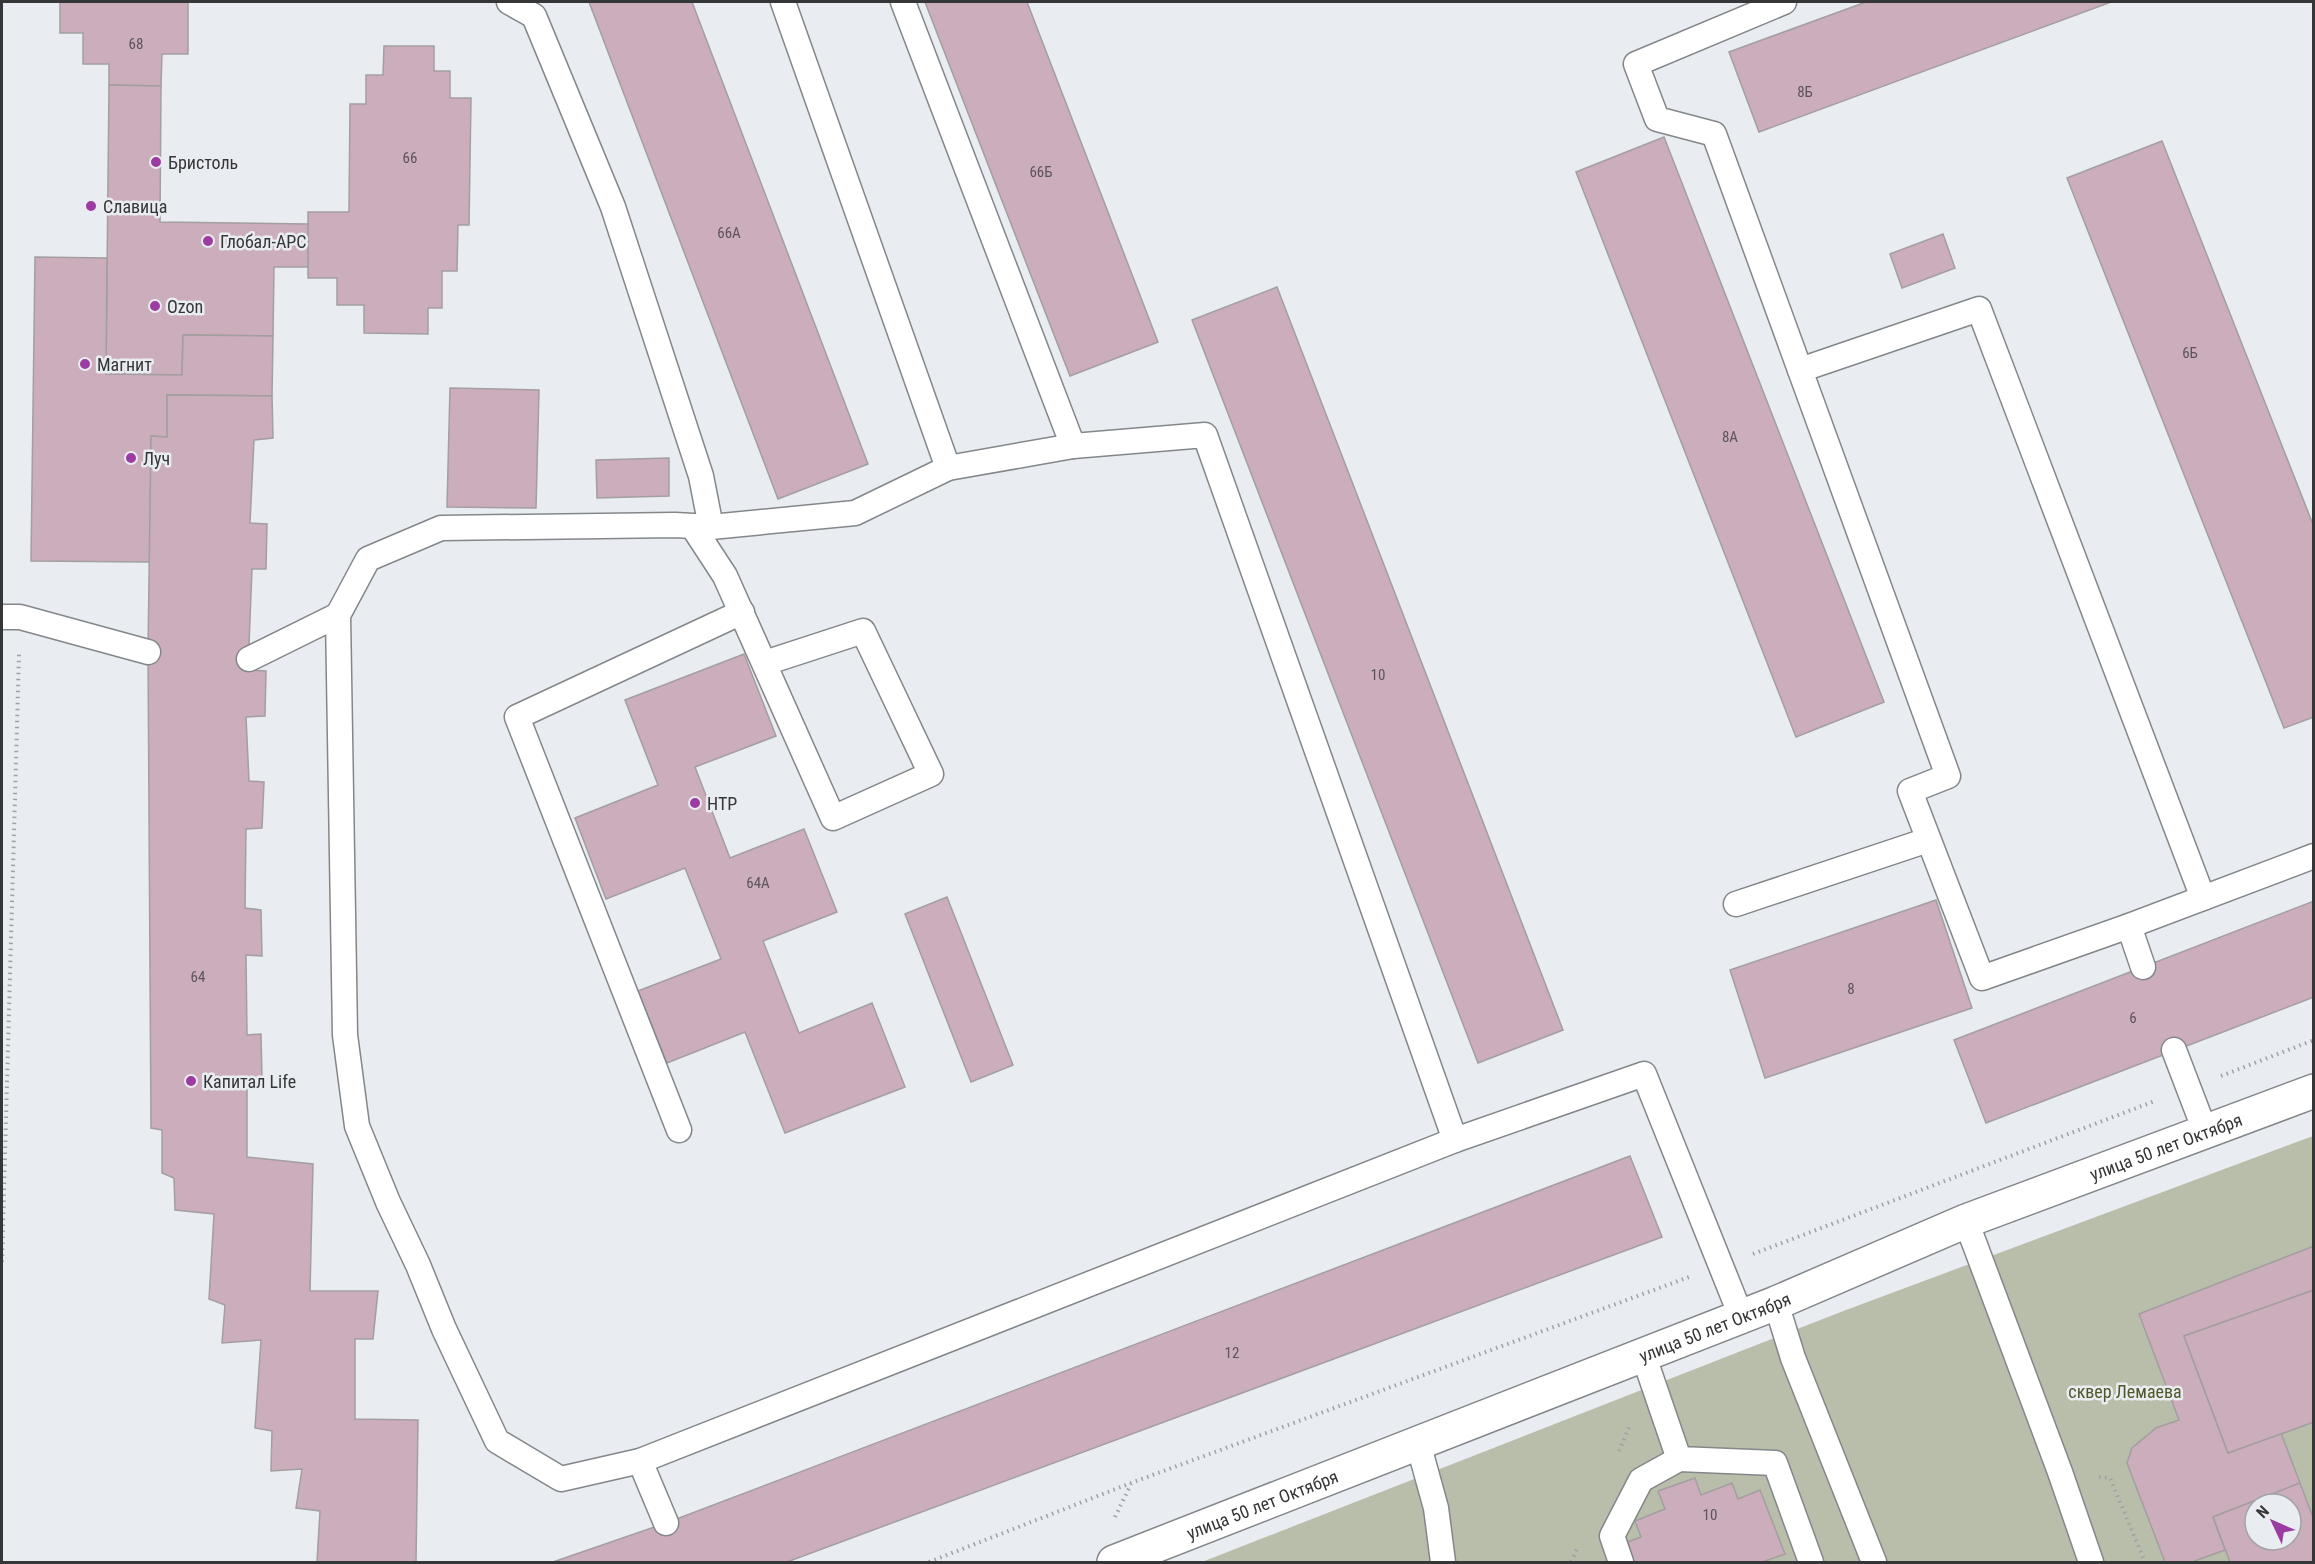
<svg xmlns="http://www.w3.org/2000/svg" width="2315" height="1564" font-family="'Roboto Condensed',sans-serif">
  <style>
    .green { fill: #b9beab; fill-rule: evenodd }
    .building { fill: #ccadbb; stroke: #a39ea0; stroke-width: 1.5; fill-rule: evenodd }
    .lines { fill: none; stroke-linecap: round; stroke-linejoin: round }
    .lane-casing { stroke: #83878a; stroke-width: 27 }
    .secondary-casing { stroke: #83878a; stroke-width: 36 }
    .path { stroke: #9fa2a5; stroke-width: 4; stroke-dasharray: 1.5 4.5; stroke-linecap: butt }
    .lane { stroke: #fff; stroke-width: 24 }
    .secondary { stroke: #fff; stroke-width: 33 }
    .poi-dot { fill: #9c3ba2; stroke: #e9ecf0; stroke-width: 2 }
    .labels { text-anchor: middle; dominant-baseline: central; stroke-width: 5; stroke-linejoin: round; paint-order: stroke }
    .number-label { font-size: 15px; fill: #5b5459 }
    .poi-label { font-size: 18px; fill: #353638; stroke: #e9ecf0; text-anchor: start }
    .street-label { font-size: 18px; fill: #353638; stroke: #e9ecf0 }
    .park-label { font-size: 18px; fill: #4f5828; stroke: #e9ecf0 }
  </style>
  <rect width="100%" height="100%" fill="#e9ecf0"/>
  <path class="green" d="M 2313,1136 L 2313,1562 L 1202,1562 L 1846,1310 ZM 2255,1504 L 2291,1504 L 2291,1540 L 2255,1540 Z"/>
  <g class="building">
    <polygon points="60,2 188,2 188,54 162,54 161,86 109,85 109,64 83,64 83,33 60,33"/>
    <polygon points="589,2 692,2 868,464 778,499"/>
    <polygon points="925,2 1027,2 1158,342 1070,376"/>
    <polygon points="1866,2 2111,2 1759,132 1729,52"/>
    <polygon points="384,46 434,46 434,71 450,71 450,98 471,98 469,225 458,225 457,271 442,271 442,308 428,308 428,334 364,333 364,305 337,305 337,278 308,278 308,212 349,212 350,104 366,104 366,75 383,75"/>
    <polygon points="109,85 161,86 160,222 308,224 308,267 274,267 273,336 183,335 182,375 106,374"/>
    <polygon points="1664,137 1884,702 1796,737 1576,172"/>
    <polygon points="2162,141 2314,527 2314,717 2284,728 2067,178"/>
    <polygon points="1943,234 1955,268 1902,288 1890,254"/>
    <polygon points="35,257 107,258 106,374 182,375 183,335 273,336 272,396 167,395 167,437 151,436 150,562 31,561"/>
    <polygon points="1277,287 1563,1030 1478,1063 1192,320"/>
    <polygon points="450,388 539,390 536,508 447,507"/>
    <polygon points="167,395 272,396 273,438 254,440 250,523 267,524 266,569 252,569 248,670 266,671 265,716 246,717 249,781 264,782 262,828 246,829 245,908 261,910 262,956 246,955 247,1035 261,1034 262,1078 247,1082 247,1157 313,1164 310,1291 378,1291 373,1339 355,1339 355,1419 418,1420 416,1562 317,1562 320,1511 296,1508 302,1469 271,1471 272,1431 255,1428 261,1340 222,1343 225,1305 209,1299 214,1214 175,1210 174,1178 162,1173 162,1130 151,1128 148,652 151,436 167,437"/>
    <polygon points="669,458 669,496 597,498 596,460"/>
    <polygon points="744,654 776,736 695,767 730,858 804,829 837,912 763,941 799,1033 872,1003 905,1087 785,1133 745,1032 667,1063 638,991 721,959 685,868 606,899 575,818 658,785 625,700"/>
    <polygon points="947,897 1013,1065 971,1082 905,914"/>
    <polygon points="1936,900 1972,1008 1765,1078 1730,970"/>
    <polygon points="2314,901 2314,997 1986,1123 1954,1040"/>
    <polygon points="1630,1156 1662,1237 787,1562 553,1562 666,1523"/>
    <polygon points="2314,1246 2314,1290 2184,1336 2228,1453 2281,1433 2300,1483 2213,1517 2225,1550 2192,1562 2165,1562 2127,1463 2132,1448 2156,1428 2179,1420 2139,1314"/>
    <polygon points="2314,1290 2314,1422 2228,1453 2184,1336"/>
    <polygon points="1695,1478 1701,1495 1732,1483 1738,1499 1760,1490 1785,1554 1762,1562 1632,1562 1625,1543 1641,1537 1635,1521 1665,1509 1658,1491"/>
    <path d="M 2300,1483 L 2314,1520 L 2314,1562 L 2230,1562 L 2213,1517 ZM 2255,1504 L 2291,1504 L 2291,1540 L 2255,1540 Z"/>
  </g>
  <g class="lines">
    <defs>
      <g id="lane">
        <polyline points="509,2 534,16 613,207 701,476 711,527"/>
        <polyline points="783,2 948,468"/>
        <polyline points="903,2 1073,446"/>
        <polyline points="1784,2 1636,64 1657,119 1714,134 1948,776 1910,791 1982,978 2129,926 2314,856"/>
        <polyline points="1800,370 1979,309 2203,898"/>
        <polyline points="693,527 725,576 833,818 931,774 863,631 765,663"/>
        <polyline points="2,617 20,617 148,652"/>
        <polyline points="249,659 338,615 368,559 441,528 675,525 711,527 855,513 948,468 1073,446 1205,435 1455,1140 640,1461 561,1479 497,1441 444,1329 418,1265 388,1202 357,1126 345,1035 338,615"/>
        <polyline points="1736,904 1928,840"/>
        <polyline points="2129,926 2143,967"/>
        <polyline points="2174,1050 2205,1131"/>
        <polyline points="679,1130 517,717 742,612"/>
        <polyline points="1455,1140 1644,1074 1741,1316"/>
        <polyline points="1966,1221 2060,1472 2091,1562"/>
        <polyline points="1776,1303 1793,1358 1874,1562"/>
        <polyline points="1643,1354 1679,1459 1775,1463 1811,1562"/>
        <polyline points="1418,1443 1436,1508 1443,1562"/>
        <polyline points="640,1461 666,1523"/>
        <polyline points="1621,1562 1612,1536 1641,1480 1679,1459"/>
      </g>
      <g id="secondary">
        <path id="s1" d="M 1114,1562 L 1776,1303 L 1966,1221 L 2314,1091"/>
      </g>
    </defs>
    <use href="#lane" class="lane-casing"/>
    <use href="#secondary" class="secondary-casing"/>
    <g class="path">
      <polyline points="2221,1076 2314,1040"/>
      <polyline points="1753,1254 2155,1101"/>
      <polyline points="2,1262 19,654"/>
      <polyline points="1619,1451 1630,1425"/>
      <polyline points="2099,1477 2110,1478 2145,1562"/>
      <polyline points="1115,1517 1131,1484"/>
      <polyline points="929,1562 1131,1483 1689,1277"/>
      <polyline points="1571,1562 1578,1547"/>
    </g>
    <use href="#lane" class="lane"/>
    <use href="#secondary" class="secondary"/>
  </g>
  <g class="poi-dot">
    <circle cx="156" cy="162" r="6"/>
    <circle cx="91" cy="206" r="6"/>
    <circle cx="208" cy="241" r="6"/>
    <circle cx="155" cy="306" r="6"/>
    <circle cx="85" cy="364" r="6"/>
    <circle cx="131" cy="458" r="6"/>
    <circle cx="695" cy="803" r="6"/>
    <circle cx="191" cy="1081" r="6"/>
  </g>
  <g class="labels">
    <g class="number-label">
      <text x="136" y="44">68</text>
      <text x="1805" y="92">8Б</text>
      <text x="410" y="158">66</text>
      <text x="1041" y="172">66Б</text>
      <text x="729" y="233">66А</text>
      <text x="2190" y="353">6Б</text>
      <text x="1730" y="437">8А</text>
      <text x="1378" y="675">10</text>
      <text x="758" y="883">64А</text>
      <text x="198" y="977">64</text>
      <text x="1851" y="989">8</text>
      <text x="2133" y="1018">6</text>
      <text x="1232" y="1353">12</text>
      <text x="1710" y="1515">10</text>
    </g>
    <g class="poi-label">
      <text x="168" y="162">Бристоль</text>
      <text x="103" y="206">Славица</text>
      <text x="220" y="241">Глобал-АРС</text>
      <text x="167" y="306">Ozon</text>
      <text x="97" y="364">Магнит</text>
      <text x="143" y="458">Луч</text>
      <text x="707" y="803">НТР</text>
      <text x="203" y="1081">Капитал Life</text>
    </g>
    <g class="street-label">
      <text stroke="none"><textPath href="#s1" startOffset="1131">улица 50 лет Октября</textPath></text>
      <text stroke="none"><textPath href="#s1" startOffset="645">улица 50 лет Октября</textPath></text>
      <text stroke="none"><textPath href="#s1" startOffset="159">улица 50 лет Октября</textPath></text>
    </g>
    <g class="park-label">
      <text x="2125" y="1391">сквер Лемаева</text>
    </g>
  </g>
  <rect width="2315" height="1564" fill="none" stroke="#353638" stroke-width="6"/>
  <g transform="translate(2273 1522) rotate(314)"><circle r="28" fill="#e9ecf0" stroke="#a1a3a6" stroke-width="1.5"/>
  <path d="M0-4.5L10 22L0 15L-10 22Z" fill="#9c3ba2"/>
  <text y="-9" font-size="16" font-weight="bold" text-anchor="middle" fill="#353638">N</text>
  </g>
</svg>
